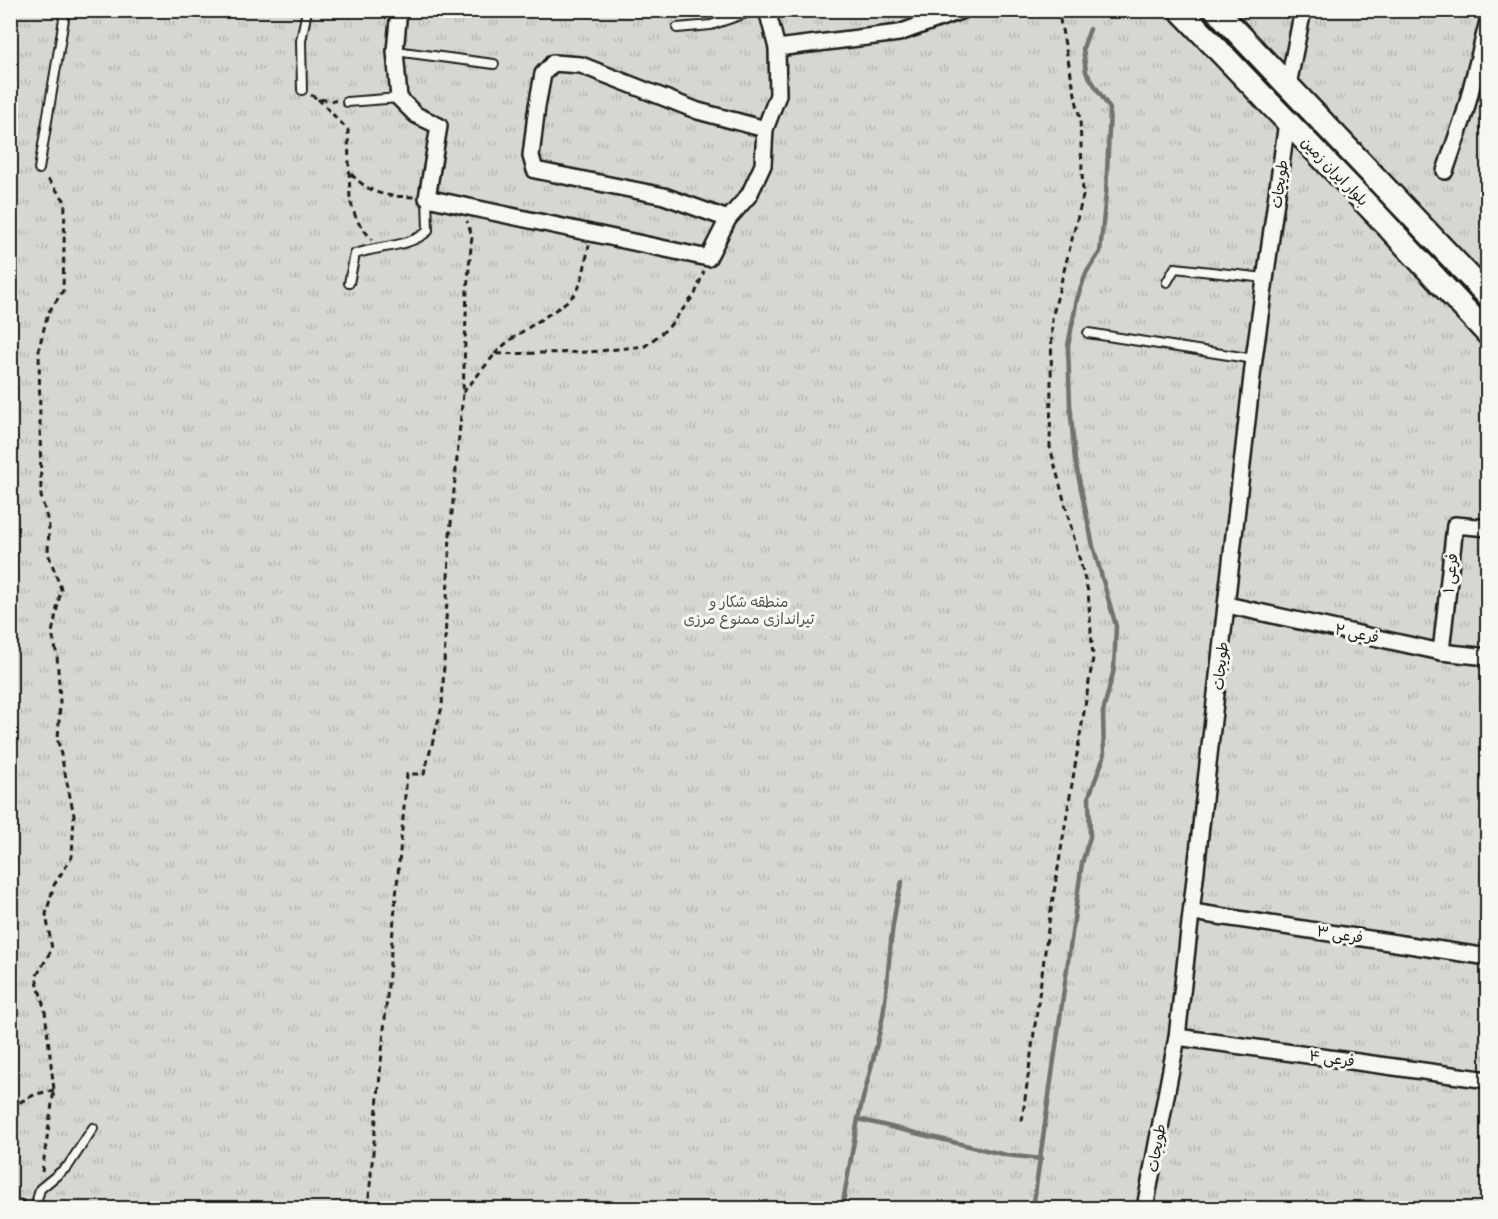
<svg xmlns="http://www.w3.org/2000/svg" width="1498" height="1219" font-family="Delius,'Playpen Sans Arabic',sans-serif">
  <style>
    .grass { fill: url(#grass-tufts); stroke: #797977; stroke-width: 1.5 }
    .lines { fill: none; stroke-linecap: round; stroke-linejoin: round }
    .stream { stroke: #727271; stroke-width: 4.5 }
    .service-casing { stroke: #1c1c1c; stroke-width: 12 }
    .minor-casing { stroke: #1c1c1c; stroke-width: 20 }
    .primary-casing { stroke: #1c1c1c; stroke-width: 27 }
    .path { stroke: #1c1c1c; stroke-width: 3; stroke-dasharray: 6 4.5; stroke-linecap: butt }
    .service { stroke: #f6f6f2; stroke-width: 8 }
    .minor { stroke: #f6f6f2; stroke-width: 15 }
    .primary { stroke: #f6f6f2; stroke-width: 22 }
    .labels { text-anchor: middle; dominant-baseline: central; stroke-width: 6; stroke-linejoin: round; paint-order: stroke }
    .street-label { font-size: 15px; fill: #1c1c1c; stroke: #f6f6f2 }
    .park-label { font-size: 15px; fill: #545453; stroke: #f6f6f2 }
  </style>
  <defs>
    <pattern id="grass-tufts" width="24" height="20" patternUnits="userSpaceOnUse" patternTransform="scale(1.5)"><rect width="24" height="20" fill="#d6d6d2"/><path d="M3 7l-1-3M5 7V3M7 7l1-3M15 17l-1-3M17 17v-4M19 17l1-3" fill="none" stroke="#b7b7b4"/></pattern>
  </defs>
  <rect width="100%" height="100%" fill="#f6f6f2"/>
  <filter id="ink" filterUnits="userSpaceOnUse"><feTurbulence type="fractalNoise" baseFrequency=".0167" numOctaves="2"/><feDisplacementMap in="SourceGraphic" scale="12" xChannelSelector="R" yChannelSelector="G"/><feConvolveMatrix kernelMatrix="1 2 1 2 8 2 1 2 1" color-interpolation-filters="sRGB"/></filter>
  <g filter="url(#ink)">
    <rect class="grass" x="11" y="11" width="1476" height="1197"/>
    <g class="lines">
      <g class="stream">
        <path d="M 902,882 C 889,925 890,971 883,1015 C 877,1050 866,1084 858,1119 L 1006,1155 L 1041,1159"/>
        <polyline points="842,1208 858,1119"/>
        <polyline points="1033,1208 1082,863 1090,837 1089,796 1104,757 1103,712 1114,669 1116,626 1093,546 1075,460 1070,405 1068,346 1077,299 1086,273 1100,252 1106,194 1110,109 1086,72 1083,48 1090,29"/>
      </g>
      <defs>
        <g id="service">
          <polyline points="677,28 711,25 755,10"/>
          <polyline points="395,51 494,64"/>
          <polyline points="302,90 301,41 307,10"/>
          <polyline points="347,102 399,98"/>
          <polyline points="39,169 64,19 61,10"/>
          <polyline points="1167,282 1175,268 1265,278"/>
          <path d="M 349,283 L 355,254 C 380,245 408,248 428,231 L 427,198"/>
          <polyline points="1088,333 1254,359"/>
          <polyline points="35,1208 40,1189 68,1166 93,1128"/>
        </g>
        <g id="minor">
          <polyline points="399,10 395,51 399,98 416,115 439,126 427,198 708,258 728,219 749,195 763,165 765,129 778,95 777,48 767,10"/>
          <polyline points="777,48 899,33 963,10"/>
          <polyline points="1288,85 1303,10"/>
          <polyline points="1445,171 1465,113 1488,21"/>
          <polyline points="728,219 664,196 535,170 531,156 537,106 543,74 553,63 581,65 698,111 765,129"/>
          <polyline points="1227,605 1441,652 1488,657"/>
          <polyline points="1441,652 1455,525 1488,528"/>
          <polyline points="1192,912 1488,957"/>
          <polyline points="1177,1037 1488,1080"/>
          <polyline points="1145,1208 1177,1037 1254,359 1287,122"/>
        </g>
        <g id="primary">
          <polyline points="1180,10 1377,215 1488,334"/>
          <polyline points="1216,10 1488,296"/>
        </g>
      </defs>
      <use href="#service" class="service-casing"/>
      <use href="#minor" class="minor-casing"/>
      <use href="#primary" class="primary-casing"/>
      <g class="path">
        <polyline points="311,95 318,99 336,101"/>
        <polyline points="318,99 348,130 350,200 357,221 372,240"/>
        <path d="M 351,174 C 372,195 384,196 414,197"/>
        <path d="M 495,354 C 514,331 571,307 579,287 C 584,274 586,259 589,245"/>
        <polyline points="463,393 495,354 590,352 645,346 668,328 695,294 704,271"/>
        <polyline points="10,1107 36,1094 54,1090"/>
        <polyline points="1022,1121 1049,922 1093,658 1088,591 1050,447 1052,318 1083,196 1080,119 1058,10"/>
        <polyline points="42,1172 54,1090 45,1011 36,977 52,949 46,914 54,885 72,857 74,815 58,741 60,700 57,655 52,633 61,589 48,553 49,526 41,496 39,348 48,313 63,291 65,201 46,177"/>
        <polyline points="10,1196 26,1202"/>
        <polyline points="368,1208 407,774 424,774 442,707 450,534 463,393 467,290 472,236 467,221"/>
      </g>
      <use href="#service" class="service"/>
      <use href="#minor" class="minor"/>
      <use href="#primary" class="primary"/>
    </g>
  </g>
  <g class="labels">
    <g class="street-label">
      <text transform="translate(1335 171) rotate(46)">بلوار ایران زمین</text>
      <text transform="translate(1279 184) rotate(-82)">طویجات</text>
      <text transform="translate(1450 573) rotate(-84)">فرعی ۱</text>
      <text transform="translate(1357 633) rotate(12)">فرعی ۲</text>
      <text transform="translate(1220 666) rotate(-84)">طویجات</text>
      <text transform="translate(1340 934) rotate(9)">فرعی ۳</text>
      <text transform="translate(1332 1058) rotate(8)">فرعی ۴</text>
      <text transform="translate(1156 1148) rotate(-80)">طویجات</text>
    </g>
    <g class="park-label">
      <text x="749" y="601">منطقه شکار و<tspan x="749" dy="17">تیراندازی ممنوع مرزی</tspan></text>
    </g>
  </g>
  <rect width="1498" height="1219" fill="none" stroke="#f6f6f2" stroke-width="36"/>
  <rect x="18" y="18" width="1462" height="1183" fill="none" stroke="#1c1c1c" stroke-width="2" filter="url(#ink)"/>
</svg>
